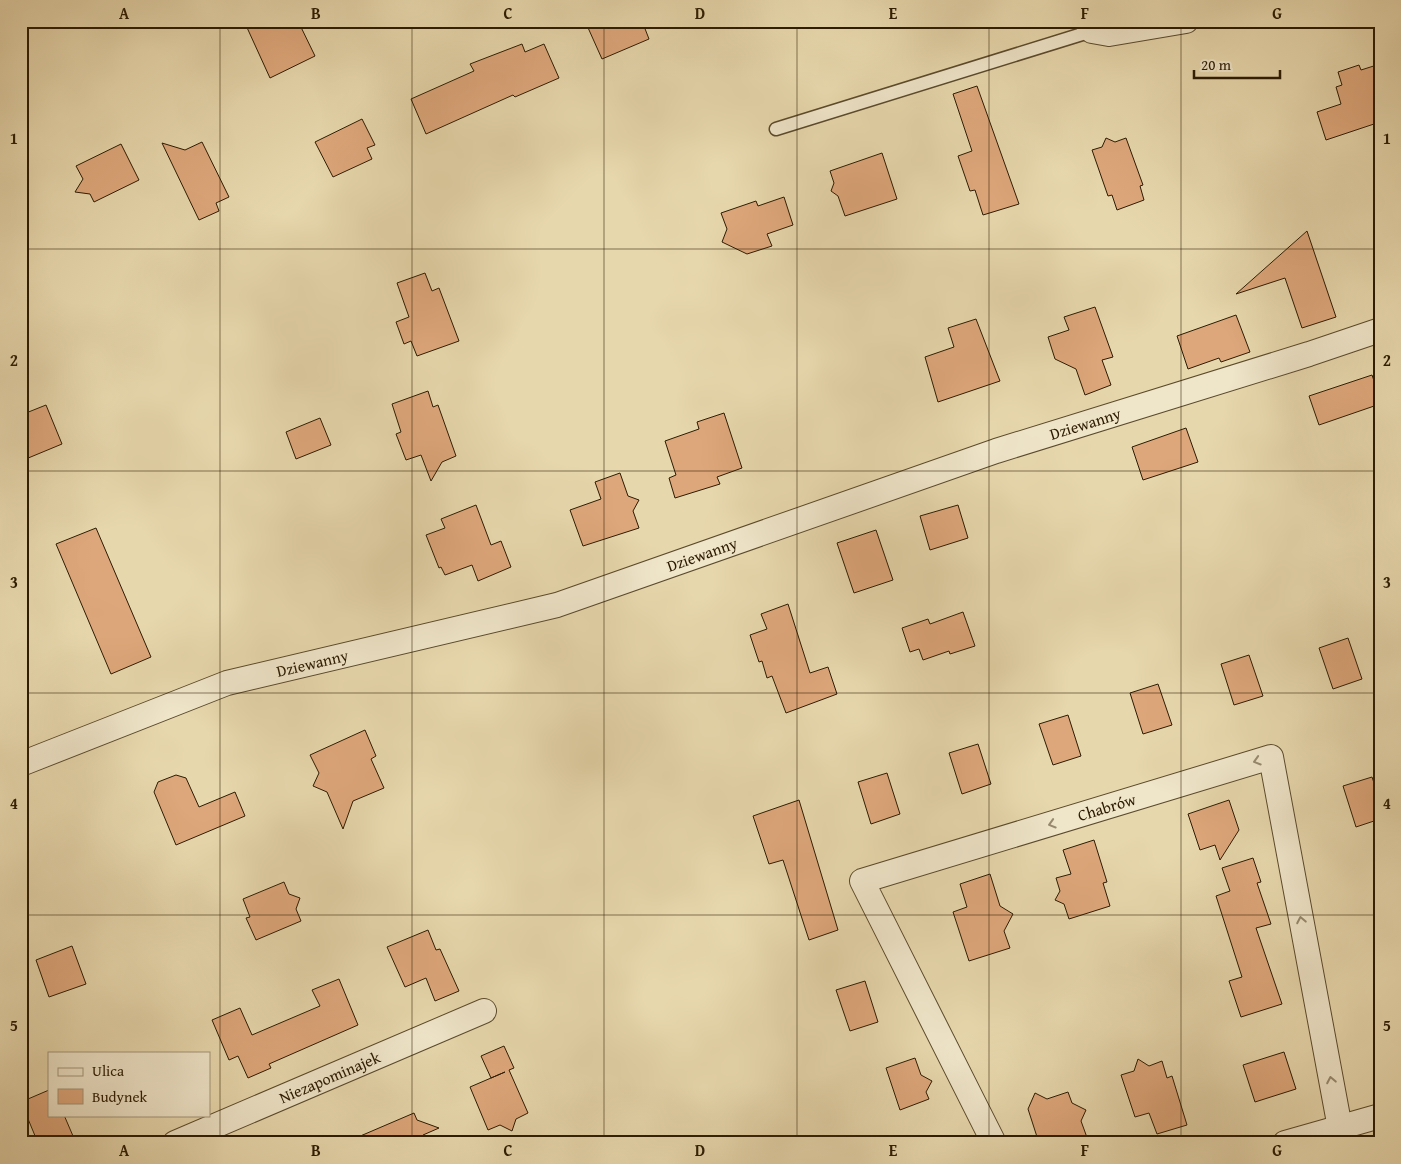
<svg xmlns="http://www.w3.org/2000/svg" width="1401" height="1164" font-family="'Gentium Book Plus',serif">
  <style>
    .building { fill: #dea77b; stroke: #2c1b02 }
    .lines { fill: none; stroke-linecap: round; stroke-linejoin: round }
    .lane-casing { stroke: #5b4a2c; stroke-width: 15 }
    .street-casing { stroke: #5b4a2c; stroke-width: 26 }
    .lane { stroke: #efe5c9; stroke-width: 12 }
    .street { stroke: #efe5c9; stroke-width: 24 }
    .oneway { stroke: #978a6f }
    .grid { fill: none; stroke: #2c1b02; stroke-width: 1; stroke-opacity: 0.55 }
    .labels { text-anchor: middle; dominant-baseline: central; stroke-width: 5; stroke-linejoin: round; paint-order: stroke }
    .street-label { font-size: 16px; fill: #2c1b02; stroke: #efe5c9 }
    .neatline { fill: none; stroke: #2c1b02; stroke-width: 2 }
    .grid-label { font-size: 16px; text-anchor: middle; font-weight: bold; fill: #2c1b02 }
  </style>
  <rect width="100%" height="100%" fill="#e7d7ac"/>
  <filter id="stains"><feTurbulence type="fractalNoise" baseFrequency=".004" numOctaves="4"/><feColorMatrix values="0 0 0 0 .2 0 0 0 0 .09 0 0 0 0 .02 0 0 0 .5 -.17"/></filter>
  <radialGradient id="worn" r=".72"><stop offset=".6" stop-color="#630" stop-opacity="0"/><stop offset="1" stop-color="#630" stop-opacity=".3"/></radialGradient>
  <g class="building">
    <polygon points="244,21 298,21 315,56 270,78"/>
    <polygon points="585,21 642,21 649,39 602,59"/>
    <polygon points="522,44 525,52 544,44 559,78 515,97 513,95 426,134 411,99 474,71 470,64"/>
    <polygon points="1380,64 1380,122 1326,140 1317,112 1341,104 1336,87 1342,85 1338,72 1359,65 1361,70"/>
    <polygon points="977,86 1019,204 983,215 975,190 970,191 958,156 972,151 953,94"/>
    <polygon points="362,119 375,145 367,148 372,159 333,177 315,142"/>
    <polygon points="1106,138 1115,142 1126,138 1143,185 1140,186 1144,200 1117,210 1112,195 1108,196 1092,150 1102,147"/>
    <polygon points="202,142 229,197 216,203 219,211 199,220 162,143 185,150"/>
    <polygon points="121,144 139,180 94,202 90,194 75,192 83,179 76,166"/>
    <polygon points="882,153 897,199 845,216 838,196 831,191 834,183 830,171"/>
    <polygon points="784,197 793,225 767,234 772,246 747,254 722,242 727,229 721,213 756,201 758,206"/>
    <polygon points="1307,231 1336,317 1302,328 1285,278 1236,294"/>
    <polygon points="425,273 432,291 439,288 459,341 417,356 411,341 404,344 396,322 409,317 397,283"/>
    <polygon points="1095,307 1113,357 1102,360 1111,385 1085,395 1076,369 1055,359 1048,337 1069,330 1064,317"/>
    <polygon points="1236,315 1250,352 1221,362 1219,358 1188,369 1177,336"/>
    <polygon points="976,319 1000,381 938,402 925,357 954,347 948,328"/>
    <polygon points="1372,375 1380,398 1380,404 1319,425 1309,396"/>
    <polygon points="428,391 433,407 438,405 456,456 442,462 431,481 421,455 406,460 396,434 401,432 392,404"/>
    <polygon points="46,405 62,444 21,461 21,415"/>
    <polygon points="724,413 742,468 717,477 720,484 675,498 669,478 676,475 665,441 699,429 697,422"/>
    <polygon points="320,418 331,445 296,459 286,432"/>
    <polygon points="1186,428 1198,462 1143,480 1132,447"/>
    <polygon points="620,473 628,496 639,500 633,511 639,528 583,546 570,510 601,499 595,482"/>
    <polygon points="476,505 491,545 501,541 511,567 478,581 472,565 445,575 441,567 439,568 426,535 445,528 441,519"/>
    <polygon points="958,505 968,538 930,550 920,516"/>
    <polygon points="96,528 151,657 111,674 56,544"/>
    <polygon points="876,530 893,580 854,593 837,543"/>
    <polygon points="788,604 810,673 828,667 837,694 786,713 772,676 767,678 762,661 759,662 750,635 767,629 761,614"/>
    <polygon points="963,612 975,646 950,654 949,651 923,660 919,649 910,652 902,628 928,619 930,624"/>
    <polygon points="1348,638 1362,679 1333,689 1319,648"/>
    <polygon points="1249,655 1263,696 1234,705 1221,664"/>
    <polygon points="1158,684 1172,725 1143,734 1130,693"/>
    <polygon points="1068,715 1081,756 1053,765 1039,724"/>
    <polygon points="365,730 376,756 371,759 384,788 353,801 343,829 327,792 313,786 319,773 310,755"/>
    <polygon points="978,744 991,784 962,794 949,753"/>
    <polygon points="887,773 900,814 871,824 858,782"/>
    <polygon points="176,775 186,778 199,807 235,792 245,816 176,845 154,792 158,782"/>
    <polygon points="1372,777 1376,789 1380,788 1380,819 1356,827 1343,786"/>
    <polygon points="799,800 838,930 809,940 783,860 769,864 753,816"/>
    <polygon points="1229,800 1239,830 1220,860 1215,845 1200,850 1188,814"/>
    <polygon points="1094,840 1107,882 1103,883 1110,906 1069,919 1064,904 1055,900 1060,891 1056,878 1071,874 1063,850"/>
    <polygon points="1253,858 1261,882 1257,883 1271,924 1256,928 1282,1004 1241,1017 1229,981 1242,977 1216,896 1230,891 1222,868"/>
    <polygon points="990,874 1000,906 1013,914 1004,931 1010,948 969,961 953,912 967,907 960,884"/>
    <polygon points="284,882 289,894 300,898 296,909 301,921 256,940 246,918 250,917 243,899"/>
    <polygon points="428,930 436,950 440,949 459,991 435,1001 426,978 405,987 387,947"/>
    <polygon points="72,946 86,984 49,997 36,960"/>
    <polygon points="339,979 358,1025 269,1064 271,1068 248,1078 238,1056 229,1060 212,1020 240,1008 252,1035 320,1006 312,990"/>
    <polygon points="865,981 878,1022 850,1031 836,990"/>
    <polygon points="504,1046 514,1068 509,1070 528,1113 516,1119 512,1131 500,1125 488,1130 470,1087 505,1072 491,1078 481,1056"/>
    <polygon points="1284,1052 1296,1089 1255,1102 1243,1065"/>
    <polygon points="915,1058 921,1075 932,1081 926,1092 929,1099 900,1110 886,1068"/>
    <polygon points="1138,1059 1149,1066 1162,1061 1167,1078 1172,1076 1187,1125 1157,1134 1149,1113 1135,1117 1121,1075 1134,1071"/>
    <polygon points="49,1090 49,1115 64,1115 76,1143 38,1143 21,1102"/>
    <polygon points="1068,1092 1072,1103 1086,1110 1081,1121 1089,1143 1064,1143 1062,1136 1039,1143 1028,1109 1035,1093 1047,1099"/>
    <polygon points="414,1113 417,1120 439,1128 423,1135 427,1143 344,1143"/>
  </g>
  <g class="lines">
    <defs>
      <polyline id="lane" points="776,129 1092,31"/>
      <g id="street">
        <polyline points="1086,21 1092,31 1109,34 1186,21"/>
        <path id="s1" d="M 21,764 L 227,683 L 557,605 L 996,451 L 1309,354 L 1380,330"/>
        <path id="s2" d="M 175,1143 L 484,1011"/>
        <path id="s3" d="M 994,1143 L 862,881 L 1271,757 L 1340,1128"/>
        <polyline points="1285,1143 1380,1116"/>
      </g>
    </defs>
    <use href="#lane" class="lane-casing"/>
    <use href="#street" class="street-casing"/>
    <use href="#lane" class="lane"/>
    <use href="#street" class="street"/>
  </g>
  <defs><path id="oneway-chevron" d="M-2-3.5L2.5 0L-2 3.5" fill="none" stroke-width="1.6" stroke-linecap="round" stroke-linejoin="round" transform="scale(1.25)"/></defs>
  <g class="oneway">
    <use href="#oneway-chevron" transform="translate(1257 761) rotate(163)"/>
    <use href="#oneway-chevron" transform="translate(1052 824) rotate(163)"/>
    <use href="#oneway-chevron" transform="translate(1301 920) rotate(-101)"/>
    <use href="#oneway-chevron" transform="translate(1331 1080) rotate(-101)"/>
  </g>
  <path class="grid" d="M 220,21 L 220,1143M 412,21 L 412,1143M 604,21 L 604,1143M 797,21 L 797,1143M 989,21 L 989,1143M 1181,21 L 1181,1143M 21,249 L 1380,249M 21,471 L 1380,471M 21,693 L 1380,693M 21,915 L 1380,915"/>
  <g class="labels">
    <g class="street-label">
      <text stroke="none"><textPath href="#s1" startOffset="1119">Dziewanny</textPath></text>
      <text stroke="none"><textPath href="#s1" startOffset="714">Dziewanny</textPath></text>
      <text stroke="none"><textPath href="#s1" startOffset="309">Dziewanny</textPath></text>
      <text stroke="none"><textPath href="#s3" startOffset="549">Chabrów</textPath></text>
      <text stroke="none"><textPath href="#s2" startOffset="168">Niezapominajek</textPath></text>
    </g>
  </g>
  <rect width="1401" height="1164" fill="none" stroke="#e7d7ac" stroke-width="55"/>
  <rect x="48" y="1052" width="162" height="65" fill="#efe5c9" stroke="#a19479"/>
  <rect x="58" y="1068" width="25" height="8" fill="#efe5c9" stroke="#a19479"/>
  <text x="92" y="1076" font-size="15" fill="#2c1b02">Ulica</text>
  <rect x="58" y="1089" width="25" height="15" fill="#dea77b" stroke="#a19479"/>
  <text x="92" y="1102" font-size="15" fill="#2c1b02">Budynek</text>
  <path d="M1194 70v8h86v-8" fill="none" stroke="#2c1b02" stroke-width="2.5"/>
  <text x="1201" y="70" font-size="15" fill="#2c1b02" stroke="#efe5c9" stroke-width="4" paint-order="stroke">20 m</text>
  <rect x="28" y="28" width="1346" height="1108" class="neatline"/>
  <g class="grid-label">
    <text x="124" y="19">A</text>
    <text x="316" y="19">B</text>
    <text x="508" y="19">C</text>
    <text x="700" y="19">D</text>
    <text x="893" y="19">E</text>
    <text x="1085" y="19">F</text>
    <text x="1277" y="19">G</text>
    <text x="14" y="144">1</text>
    <text x="1387" y="144">1</text>
    <text x="14" y="366">2</text>
    <text x="1387" y="366">2</text>
    <text x="14" y="588">3</text>
    <text x="1387" y="588">3</text>
    <text x="14" y="809">4</text>
    <text x="1387" y="809">4</text>
    <text x="14" y="1031">5</text>
    <text x="1387" y="1031">5</text>
    <text x="124" y="1156">A</text>
    <text x="316" y="1156">B</text>
    <text x="508" y="1156">C</text>
    <text x="700" y="1156">D</text>
    <text x="893" y="1156">E</text>
    <text x="1085" y="1156">F</text>
    <text x="1277" y="1156">G</text>
  </g>
  <rect width="100%" height="100%" filter="url(#stains)"/>
  <rect width="100%" height="100%" fill="url(#worn)"/>
</svg>
